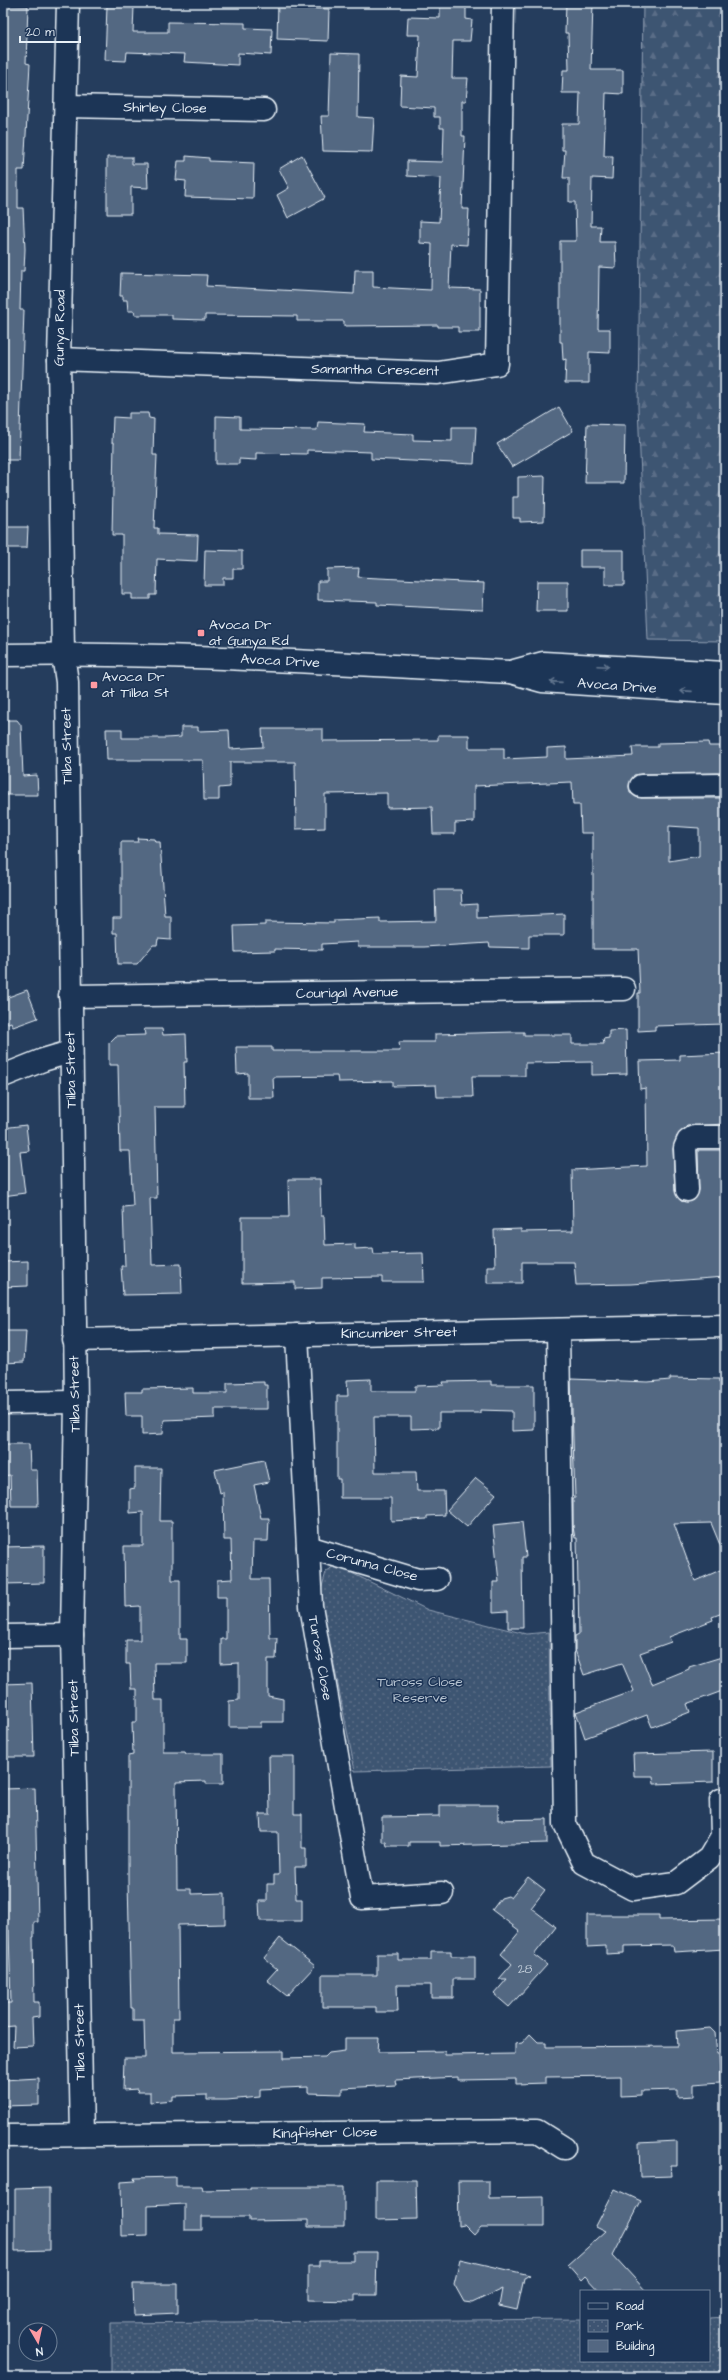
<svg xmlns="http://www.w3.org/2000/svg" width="728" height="2380" font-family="'Architects Daughter',sans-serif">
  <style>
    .forest { fill: url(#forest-firs); stroke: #93a2b5 }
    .park { fill: url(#park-dots); stroke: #93a2b5 }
    .building { fill: #536782; stroke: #e8f1f8; fill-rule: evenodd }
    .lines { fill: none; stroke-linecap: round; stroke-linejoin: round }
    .minor-casing { stroke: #e8f1f8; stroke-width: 25 }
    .major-casing { stroke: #e8f1f8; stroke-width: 25 }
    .minor { stroke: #1d3557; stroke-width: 22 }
    .major { stroke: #1d3557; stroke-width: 22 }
    .oneway { stroke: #64778f }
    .poi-dot { fill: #ff9aa2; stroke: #1d3557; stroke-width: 1.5 }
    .labels { text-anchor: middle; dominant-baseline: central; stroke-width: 3; stroke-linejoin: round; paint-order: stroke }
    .number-label { font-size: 12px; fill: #c3ceda }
    .street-label { font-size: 14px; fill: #e8f1f8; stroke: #1d3557 }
    .poi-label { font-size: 14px; fill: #e8f1f8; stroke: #1d3557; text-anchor: start }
    .park-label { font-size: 14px; fill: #b5c2d0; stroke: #1d3557 }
  </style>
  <defs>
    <pattern id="forest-firs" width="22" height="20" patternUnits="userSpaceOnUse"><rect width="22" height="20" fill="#3e5472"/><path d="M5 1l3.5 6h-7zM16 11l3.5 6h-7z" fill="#5a6d87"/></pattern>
    <pattern id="park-dots" width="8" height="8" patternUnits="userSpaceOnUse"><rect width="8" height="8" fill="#3e5472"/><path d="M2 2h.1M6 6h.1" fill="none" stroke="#5a6d87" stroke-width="1.8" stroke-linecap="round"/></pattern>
  </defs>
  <rect width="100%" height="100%" fill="#253d5d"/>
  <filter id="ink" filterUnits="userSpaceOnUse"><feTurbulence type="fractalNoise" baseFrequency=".025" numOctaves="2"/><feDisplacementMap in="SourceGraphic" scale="8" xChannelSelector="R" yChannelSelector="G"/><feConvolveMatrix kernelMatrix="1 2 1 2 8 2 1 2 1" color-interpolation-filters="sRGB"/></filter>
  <g filter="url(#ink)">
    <polygon class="forest" points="643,3 725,3 725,641 648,640 638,407"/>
    <g class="park">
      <polygon points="335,1565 428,1610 526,1634 549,1632 551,1766 355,1771 320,1594 326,1572"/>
      <polygon points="725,2317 725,2377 111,2377 111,2323 581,2319 581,2361 709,2361 709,2318"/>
    </g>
    <g class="building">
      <polygon points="278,3 296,3 296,8 329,9 328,41 277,39"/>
      <polygon points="440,3 466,3 466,19 472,20 470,41 453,41 452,78 468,78 466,101 462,101 462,136 465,136 462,209 469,209 467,245 451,244 449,288 480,289 480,332 458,332 458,327 438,327 438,325 344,326 344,321 297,321 297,316 205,315 205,320 172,319 172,315 135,315 134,311 128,311 127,300 123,300 123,296 120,296 121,273 207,275 206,286 354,294 355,270 373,270 373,287 431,290 432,244 420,243 420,221 439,222 441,178 407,176 407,161 443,162 444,128 440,128 440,117 434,117 434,108 400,106 401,76 418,77 420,35 407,35 408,17 440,18"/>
      <polygon points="566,3 593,3 591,70 623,70 623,94 606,93 604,156 613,156 612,179 592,178 591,226 601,226 600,242 615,242 616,268 599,267 598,329 610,329 610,353 589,352 589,383 565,383 566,359 563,360 562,342 560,342 560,241 576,241 575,202 569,202 569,178 563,178 565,150 562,150 562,124 579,124 580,93 562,93 563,70 569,70 568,33 565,33"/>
      <polygon points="3,5 28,6 26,63 30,64 24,170 18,170 18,208 23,208 25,249 24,271 21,271 20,310 24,310 19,460 3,460"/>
      <polygon points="107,6 134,6 133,32 168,32 168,22 245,23 245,28 272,29 271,55 238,53 238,65 184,62 185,54 127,52 126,61 105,60"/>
      <polygon points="331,53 359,54 358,117 374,118 372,152 323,151 321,116 329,116"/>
      <polygon points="302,155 325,198 288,218 277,195 289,188 279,169"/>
      <polygon points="186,156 209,158 209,161 254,163 253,199 185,197 186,181 176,180 178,161 186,161"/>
      <polygon points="107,157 132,157 132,164 147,164 148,188 131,187 131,214 107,214"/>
      <polygon points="559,407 573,431 512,467 497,444"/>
      <polygon points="129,413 148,413 149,418 154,419 153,455 157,455 154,528 158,528 158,534 198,535 197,561 157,559 156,595 150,595 150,599 132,599 132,594 122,594 122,535 112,535 114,443 112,443 113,417 129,418"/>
      <polygon points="216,416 240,417 240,429 317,430 318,422 365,424 364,432 413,434 413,440 452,441 452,427 476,427 474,464 371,459 371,452 307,450 307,454 256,453 256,460 239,459 239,464 216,464"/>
      <polygon points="587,424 625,425 624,483 585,483"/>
      <polygon points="545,476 544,521 520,522 520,518 513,518 513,497 518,497 518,477"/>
      <polygon points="3,527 28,527 27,548 3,548"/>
      <polygon points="205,550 242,551 242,569 233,569 233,578 223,578 223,585 204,585"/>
      <polygon points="580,550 624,550 624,585 605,585 605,567 580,567"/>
      <polygon points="359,568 358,577 484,583 483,610 377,605 377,602 318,600 318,581 327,581 327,569"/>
      <polygon points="537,581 568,581 568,611 536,611"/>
      <polygon points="3,720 17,720 21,725 23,776 37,775 38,795 3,795"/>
      <path d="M 181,727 L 198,727 L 198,731 L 229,730 L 230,749 L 263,747 L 262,729 L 323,729 L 323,741 L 438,740 L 438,735 L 469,735 L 469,748 L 504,748 L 504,759 L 547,757 L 547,748 L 566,747 L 566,759 L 633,756 L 632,747 L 658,747 L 658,743 L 708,742 L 709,746 L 724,746 L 724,771 L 722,773 L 641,774 L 634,775 L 629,786 L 630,793 L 641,798 L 723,798 L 725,808 L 725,925 L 723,998 L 725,998 L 725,1024 L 655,1026 L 655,1030 L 638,1031 L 638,993 L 640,993 L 638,949 L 593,949 L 593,833 L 581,833 L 580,805 L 573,805 L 572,782 L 474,786 L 474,822 L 455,823 L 455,834 L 433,834 L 432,807 L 387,808 L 387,793 L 325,794 L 325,828 L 296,829 L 295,762 L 230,762 L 230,787 L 219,788 L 219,800 L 204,800 L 203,760 L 107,760 L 106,729 L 122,729 L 122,738 L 166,738 L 181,737 ZM 669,826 L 699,828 L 699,856 L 669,861 Z"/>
      <polygon points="137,838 154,839 155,842 160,842 165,916 171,916 171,940 158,939 157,945 153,945 137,964 118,964 117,933 113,933 113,918 121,918 121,842 138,842"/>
      <polygon points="435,890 461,890 462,905 477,904 477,918 564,914 564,935 529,935 529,948 490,947 489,943 424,947 358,947 358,942 322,944 322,950 275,949 275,951 235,952 234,926 265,925 265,922 334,923 334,920 380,918 380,922 436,921"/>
      <polygon points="27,990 38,1018 13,1027 11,1022 3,1025 3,999"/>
      <polygon points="144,1029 162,1029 163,1035 186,1034 187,1062 184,1062 185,1107 155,1107 157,1198 150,1198 152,1265 181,1264 182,1294 123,1295 121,1266 125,1266 123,1207 133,1206 130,1151 120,1151 118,1065 109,1065 109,1043 116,1036 145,1035"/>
      <polygon points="626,1030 627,1074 592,1075 592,1062 525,1063 525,1076 472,1076 473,1097 437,1097 436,1085 393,1086 393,1081 338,1082 337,1076 273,1077 274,1098 248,1098 248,1073 237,1074 236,1047 272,1047 272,1051 400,1051 399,1042 435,1042 435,1034 514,1032 524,1032 524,1035 572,1035 572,1044 604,1044 603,1039 609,1038 609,1031"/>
      <polygon points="725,1053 725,1124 687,1126 677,1136 673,1149 675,1191 681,1201 687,1202 694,1200 699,1190 698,1150 725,1150 725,1277 631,1284 576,1285 574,1262 522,1262 522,1283 487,1283 487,1266 495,1266 494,1230 521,1229 521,1232 573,1231 572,1170 647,1166 646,1088 640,1089 639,1061 680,1060 680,1055"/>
      <polygon points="26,1125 29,1151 20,1152 25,1193 3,1196 3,1128"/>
      <polygon points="288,1179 320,1179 321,1216 324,1216 325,1245 355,1244 355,1249 373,1248 374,1254 423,1253 424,1282 382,1282 382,1277 322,1278 322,1288 295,1289 295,1282 242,1283 242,1217 289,1217"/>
      <polygon points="28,1261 28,1286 3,1287 3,1262"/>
      <polygon points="3,1331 26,1331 24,1362 3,1363"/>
      <polygon points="670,1378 719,1379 719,1382 725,1382 725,1557 711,1523 674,1524 695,1581 725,1568 725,1612 712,1617 713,1620 669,1637 671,1642 640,1653 652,1684 689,1669 689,1667 725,1656 725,1690 687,1704 690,1712 652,1727 647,1715 585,1738 576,1712 634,1691 622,1663 584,1675 575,1650 575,1636 579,1634 577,1538 575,1538 573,1527 573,1498 575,1498 571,1379 648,1382 670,1380"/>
      <polygon points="371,1379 371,1391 415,1391 415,1386 444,1385 443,1382 491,1381 491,1385 534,1385 534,1430 512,1431 512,1411 480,1410 480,1413 439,1413 439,1428 411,1429 411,1417 374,1417 375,1472 416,1472 417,1491 444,1491 445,1515 427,1516 427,1519 391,1521 391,1498 340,1498 340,1479 337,1479 337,1396 348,1396 347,1380"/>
      <polygon points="264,1382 264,1385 267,1385 267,1409 215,1409 215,1418 164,1420 163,1434 142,1435 142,1416 126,1416 125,1392 142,1392 142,1389 193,1388 193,1393 227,1393 227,1383"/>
      <polygon points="3,1444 29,1444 30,1470 37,1470 38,1506 11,1506 10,1475 3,1476"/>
      <polygon points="264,1460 269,1482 254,1485 261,1518 269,1518 268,1541 253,1541 252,1579 269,1579 270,1638 277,1638 276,1659 268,1659 268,1696 283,1699 283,1722 261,1722 261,1727 229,1727 229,1701 239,1700 239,1663 221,1664 221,1639 226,1639 226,1597 217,1597 217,1580 232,1579 231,1540 224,1540 223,1492 220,1493 215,1470"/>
      <polygon points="135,1468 161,1468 160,1521 172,1521 172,1580 180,1580 180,1639 187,1639 187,1663 154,1663 155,1700 163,1700 163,1752 185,1752 186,1754 223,1754 223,1784 206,1784 206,1781 176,1782 177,1889 191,1889 191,1894 225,1893 225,1924 178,1925 179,2018 173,2018 173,2052 284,2051 284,2058 325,2057 329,2053 345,2051 345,2038 379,2038 378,2052 445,2051 445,2055 515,2054 515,2044 522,2043 530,2034 538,2042 546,2042 546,2047 678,2046 677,2031 710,2028 715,2033 717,2054 719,2054 720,2082 694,2084 694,2096 678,2097 678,2090 641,2091 641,2095 621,2096 621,2076 546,2077 546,2083 516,2084 516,2079 458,2080 458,2077 395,2080 396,2085 342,2088 342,2094 308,2093 308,2087 260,2089 260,2097 227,2100 207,2100 207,2095 173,2096 173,2100 150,2102 150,2092 138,2092 137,2089 123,2090 124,2058 145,2058 144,2020 133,2020 133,2008 131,2008 128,1881 128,1756 133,1755 132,1722 137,1722 137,1689 131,1689 130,1664 126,1664 126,1640 140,1640 140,1606 125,1607 124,1546 143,1546 143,1512 130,1513 130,1489 135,1488"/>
      <polygon points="476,1478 496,1494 467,1527 447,1510"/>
      <polygon points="522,1522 526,1557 522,1557 523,1628 508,1628 508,1611 493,1612 493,1582 499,1582 493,1525"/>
      <polygon points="44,1546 44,1583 3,1584 3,1547"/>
      <polygon points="32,1683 34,1757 3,1757 3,1684"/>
      <polygon points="713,1752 713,1782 654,1784 653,1776 634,1776 633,1754"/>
      <polygon points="269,1756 294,1756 294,1814 302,1814 302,1848 306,1848 306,1867 295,1867 296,1899 302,1899 302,1921 260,1921 259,1901 267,1901 267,1884 274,1884 274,1875 279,1875 278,1832 261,1832 260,1814 270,1814"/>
      <polygon points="35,1788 38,1922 34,1922 34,1937 33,1937 34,2002 39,2002 39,2017 32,2018 33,2046 13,2047 14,2026 3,2027 3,2003 11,2003 9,1930 3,1931 3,1789"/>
      <polygon points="440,1805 498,1805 498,1820 547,1819 547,1843 440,1846 440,1842 409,1842 409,1846 387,1846 386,1842 382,1842 382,1817 440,1816"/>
      <polygon points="528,1877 545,1890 531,1908 556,1927 534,1955 547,1965 509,2007 494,1994 507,1979 499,1979 512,1964 501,1954 520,1931 492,1910 501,1898 508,1896 511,1898"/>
      <polygon points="587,1915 659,1915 659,1920 725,1919 725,1949 674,1952 673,1945 624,1946 624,1953 606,1954 606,1946 587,1947"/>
      <polygon points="280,1938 315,1966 287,1996 267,1980 277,1969 264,1958"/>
      <polygon points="431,1951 451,1951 451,1956 475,1956 475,1979 453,1979 453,1998 431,1998 431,1985 397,1985 398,2012 376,2012 376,2007 322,2007 322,1975 377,1975 377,1954 398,1954 398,1960 431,1960"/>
      <polygon points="39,2078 39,2105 3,2106 3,2080"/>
      <polygon points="677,2141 677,2165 671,2165 672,2176 640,2177 639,2143"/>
      <polygon points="176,2177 176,2186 202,2186 203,2190 250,2189 250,2187 344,2187 344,2227 308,2227 308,2220 249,2221 249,2217 202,2217 202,2230 185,2230 185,2204 148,2206 148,2235 122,2236 121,2182 135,2181 134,2178"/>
      <polygon points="376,2180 416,2180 417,2219 376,2220"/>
      <polygon points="458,2181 489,2181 489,2198 544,2197 544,2227 481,2227 474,2235 464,2225 459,2226"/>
      <polygon points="49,2188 49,2250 15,2251 15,2189"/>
      <polygon points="615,2189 641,2201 613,2255 646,2291 599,2291 585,2276 581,2280 568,2265 606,2231 596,2226"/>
      <polygon points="353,2252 377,2252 376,2295 355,2295 355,2301 308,2300 308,2266 319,2266 319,2261 353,2261"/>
      <polygon points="460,2259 530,2275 524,2278 517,2310 499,2306 502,2289 472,2303 464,2302 454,2284"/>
      <polygon points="133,2284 178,2284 178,2313 134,2315"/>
    </g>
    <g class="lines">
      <defs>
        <g id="minor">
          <polyline points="68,3 59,359 63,654 67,682 76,1402 72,1635 82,2135"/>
          <polyline points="66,106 264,110"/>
          <polyline points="59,359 438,373 497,364 503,3"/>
          <polyline points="641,786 725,785"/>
          <polyline points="70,996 624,989"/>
          <polyline points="3,1076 43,1060 70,1052"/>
          <polyline points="687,1190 685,1148 688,1141 694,1137 725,1137"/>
          <polyline points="558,1330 565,1824 584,1863 633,1889 676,1883 709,1858 722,1836 721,1800"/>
          <polyline points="297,1335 311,1606 362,1898 442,1893"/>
          <polyline points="74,1340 725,1326"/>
          <polyline points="3,1403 76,1402"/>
          <polyline points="308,1547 418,1580 437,1579"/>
          <polyline points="3,1636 72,1635"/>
          <polyline points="3,2136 537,2131 564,2148"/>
        </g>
        <g id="major">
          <path d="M 3,655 C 172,652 341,664 510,672 L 542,681 L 725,693"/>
          <polyline points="510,672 543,663 725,673"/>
        </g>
      </defs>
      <use href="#minor" class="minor-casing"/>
      <use href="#major" class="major-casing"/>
      <use href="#minor" class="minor"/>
      <use href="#major" class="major"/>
    </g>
    <defs><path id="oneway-shaft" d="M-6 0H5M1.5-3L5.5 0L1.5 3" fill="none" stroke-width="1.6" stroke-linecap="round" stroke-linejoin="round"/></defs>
    <g class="oneway">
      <use href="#oneway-shaft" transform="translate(603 666) rotate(3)"/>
      <use href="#oneway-shaft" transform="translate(556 682) rotate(-176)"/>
      <use href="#oneway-shaft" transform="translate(686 691) rotate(-176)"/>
    </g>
  </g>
  <g class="poi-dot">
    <rect x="197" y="629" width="8" height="8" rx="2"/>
    <rect x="90" y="681" width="8" height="8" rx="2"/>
  </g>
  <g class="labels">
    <g class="number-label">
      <text x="525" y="1969">28</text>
    </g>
    <g class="street-label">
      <text transform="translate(165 108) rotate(1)">Shirley Close</text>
      <text transform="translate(60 328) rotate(-89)">Gunya Road</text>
      <text transform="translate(375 370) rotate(1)">Samantha Crescent</text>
      <text transform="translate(280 661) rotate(3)">Avoca Drive</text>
      <text transform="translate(617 686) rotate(4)">Avoca Drive</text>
      <text transform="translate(67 746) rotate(-91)">Tilba Street</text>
      <text transform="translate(347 993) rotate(-1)">Courigal Avenue</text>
      <text transform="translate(71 1070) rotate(-91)">Tilba Street</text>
      <text transform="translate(399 1333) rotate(-1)">Kincumber Street</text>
      <text transform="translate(75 1394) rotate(-91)">Tilba Street</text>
      <text transform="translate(372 1565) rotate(15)">Corunna Close</text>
      <text transform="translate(320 1658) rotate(80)">Tuross Close</text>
      <text transform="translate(74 1718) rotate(-91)">Tilba Street</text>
      <text transform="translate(80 2042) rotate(-91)">Tilba Street</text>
      <text transform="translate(325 2133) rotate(-1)">Kingfisher Close</text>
    </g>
    <g class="poi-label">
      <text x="209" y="625">Avoca Dr<tspan x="209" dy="16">at Gunya Rd</tspan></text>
      <text x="102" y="677">Avoca Dr<tspan x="102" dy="16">at Tilba St</tspan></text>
    </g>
    <g class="park-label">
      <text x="420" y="1682">Tuross Close<tspan x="420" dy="16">Reserve</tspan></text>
    </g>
  </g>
  <rect width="728" height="2380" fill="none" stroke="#1d3557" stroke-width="16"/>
  <rect x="8" y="8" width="712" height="2364" fill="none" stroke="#e8f1f8" stroke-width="1.5" filter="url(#ink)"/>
  <rect x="580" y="2290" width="130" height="72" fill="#1d3557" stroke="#6e8097"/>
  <rect x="588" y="2303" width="20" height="6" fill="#1d3557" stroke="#6e8097"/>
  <text x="616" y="2310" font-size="12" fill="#e8f1f8">Road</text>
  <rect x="588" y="2320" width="20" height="12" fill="url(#park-dots)" stroke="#6e8097"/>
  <text x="616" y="2330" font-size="12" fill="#e8f1f8">Park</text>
  <rect x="588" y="2340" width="20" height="12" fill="#536782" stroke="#6e8097"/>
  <text x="616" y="2350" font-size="12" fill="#e8f1f8">Building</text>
  <g transform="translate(38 2342) rotate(171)"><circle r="19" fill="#1d3557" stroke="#6e8097"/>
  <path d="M0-3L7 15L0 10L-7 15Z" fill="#ff9aa2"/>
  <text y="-6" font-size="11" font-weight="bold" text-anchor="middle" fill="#e8f1f8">N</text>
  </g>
  <path d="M20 36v6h60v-6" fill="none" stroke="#e8f1f8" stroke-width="2"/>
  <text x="26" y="36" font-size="12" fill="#e8f1f8" stroke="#1d3557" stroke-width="3" paint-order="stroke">20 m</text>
</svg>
